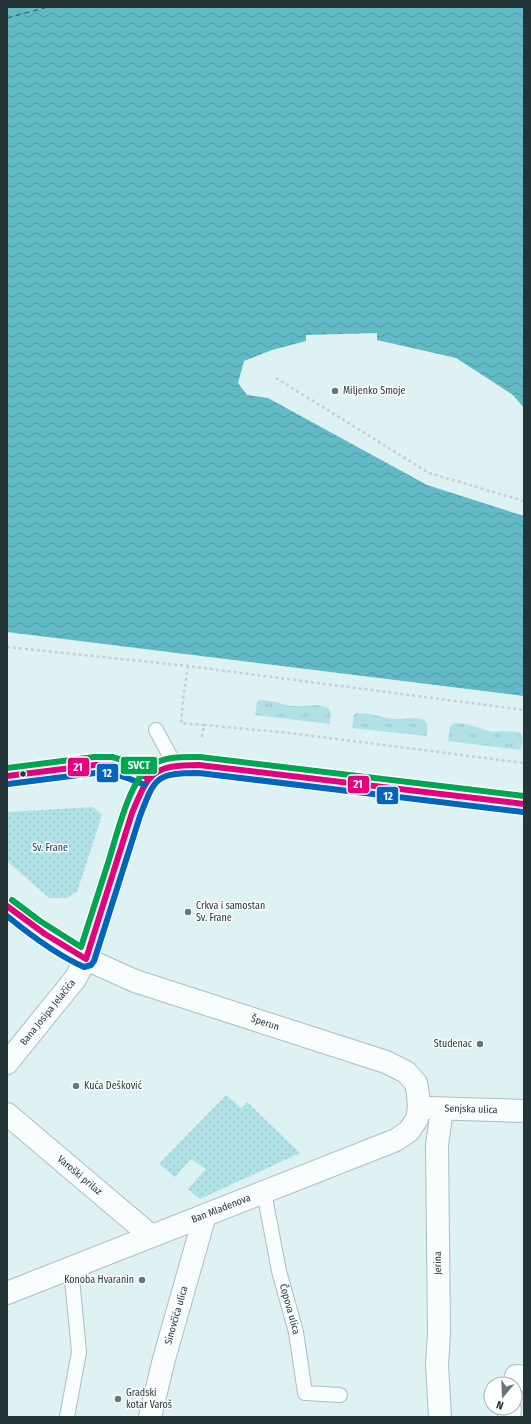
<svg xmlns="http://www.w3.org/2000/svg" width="531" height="1424" font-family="'Fira Sans Condensed',sans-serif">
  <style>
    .grass { fill: url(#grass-tufts) }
    .park { fill: url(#park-dots) }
    .water { fill: url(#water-waves) }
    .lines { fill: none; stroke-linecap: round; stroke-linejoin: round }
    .ferry { stroke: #27585e; stroke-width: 1; stroke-dasharray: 5 4; stroke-linecap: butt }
    .lane-casing { stroke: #adbdbf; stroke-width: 16 }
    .street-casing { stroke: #adbdbf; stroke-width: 24 }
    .path { stroke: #c8cfd1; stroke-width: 2.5; stroke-dasharray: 3 3; stroke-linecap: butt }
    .lane { stroke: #fafdfd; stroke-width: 14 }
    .street { stroke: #fafdfd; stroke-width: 22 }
    .bus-1-casing { stroke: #fff; stroke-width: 9 }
    .bus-2-casing { stroke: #fff; stroke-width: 9 }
    .bus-3-casing { stroke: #fff; stroke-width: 9 }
    .bus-1 { stroke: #e5007d; stroke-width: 6 }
    .bus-2 { stroke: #0065bd; stroke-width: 6 }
    .bus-3 { stroke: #00a651; stroke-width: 6 }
    .poi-dot { fill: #657779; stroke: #fff; stroke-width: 1.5 }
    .bus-dot { fill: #243538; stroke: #fff; stroke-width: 1.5 }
    .labels { text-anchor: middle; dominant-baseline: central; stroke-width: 3; stroke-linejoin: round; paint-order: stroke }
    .poi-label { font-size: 10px; fill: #243538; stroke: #fff; text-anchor: start }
    .park-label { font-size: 10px; fill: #02393f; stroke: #fff }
    .street-label { font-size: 10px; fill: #243538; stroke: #fff }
    .line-badge { stroke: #fff; stroke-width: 1.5 }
    .badge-label { font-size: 11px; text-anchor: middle; font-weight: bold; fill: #fff }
  </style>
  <defs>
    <pattern id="grass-tufts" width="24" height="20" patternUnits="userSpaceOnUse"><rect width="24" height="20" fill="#b0e1e7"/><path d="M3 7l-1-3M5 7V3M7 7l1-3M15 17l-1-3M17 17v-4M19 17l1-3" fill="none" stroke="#97c2c7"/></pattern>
    <pattern id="park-dots" width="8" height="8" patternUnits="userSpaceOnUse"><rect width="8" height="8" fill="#b0e1e7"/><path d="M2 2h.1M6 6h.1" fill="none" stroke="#97c2c7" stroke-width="1.8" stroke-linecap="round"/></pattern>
    <pattern id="water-waves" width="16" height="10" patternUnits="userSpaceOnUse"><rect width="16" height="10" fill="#61bac5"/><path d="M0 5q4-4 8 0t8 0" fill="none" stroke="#5098a1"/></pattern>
  </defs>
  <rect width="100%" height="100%" fill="#def1f3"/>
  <g class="grass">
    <path d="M 259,700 C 274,699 285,707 298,706 C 306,706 323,703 329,709 C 332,713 330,719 330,724 L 255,715 L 257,702 Z"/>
    <path d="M 356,713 C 370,712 381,718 394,719 C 402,720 418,715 425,721 C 429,725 427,731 427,736 L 352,728 L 354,715 Z"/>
    <polygon points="453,723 467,724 492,732 501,731 520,732 523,739 521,750 448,741 450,727"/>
  </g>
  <g class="park">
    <polygon points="93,807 102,815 77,892 66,898 49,898 7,861 7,812"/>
    <polygon points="226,1095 241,1108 247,1102 300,1153 200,1199 188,1189 206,1169 191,1159 175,1177 159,1164"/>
  </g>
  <polygon class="water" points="7,7 524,7 524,408 513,395 456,358 377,340 377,333 306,335 306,341 272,350 244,361 238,383 247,395 268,398 427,485 524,516 524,696 7,632"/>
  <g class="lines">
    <polyline class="ferry" points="7,18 48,7"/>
    <defs>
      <g id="lane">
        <polyline points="156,730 175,765"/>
        <polyline points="7,776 95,765 112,765 133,771 148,778"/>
        <path d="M 7,906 C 32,927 58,943 86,959"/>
        <path id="s1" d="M 264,1192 L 279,1271 L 296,1332 L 305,1393 L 340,1395"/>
        <polyline points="67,1417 79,1352 71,1268"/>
      </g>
      <g id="street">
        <path id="s2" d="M 7,1063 L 75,979 L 86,959 L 132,813 C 149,770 152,764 199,765 L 524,804"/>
        <path id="s3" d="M 428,1108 L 524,1111"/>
        <path id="s4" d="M 7,1114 L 151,1236"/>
        <path id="s5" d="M 7,1293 L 396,1140 L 409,1131 L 417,1119 L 419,1108 L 418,1094 L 416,1083 L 406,1072 L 386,1062 L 135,981 L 86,959"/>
        <polyline points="514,1384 516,1376 524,1377"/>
        <path id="s6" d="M 150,1417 L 164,1359 L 205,1215"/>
        <polyline points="440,1417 437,1365 439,1333 437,1145 442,1109"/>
        <polyline points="509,1417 510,1408"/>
      </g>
    </defs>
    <use href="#lane" class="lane-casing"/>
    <use href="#street" class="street-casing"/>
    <g class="path">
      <polyline points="276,378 429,473 524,501"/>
      <polyline points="7,647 188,666 524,710"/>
      <polyline points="188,666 183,700 181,723 204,725"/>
      <polyline points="202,737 204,725 290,733 524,763"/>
    </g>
    <use href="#lane" class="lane"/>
    <use href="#street" class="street"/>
    <defs>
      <g id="bus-1">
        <polyline points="7,776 95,765 112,765 133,771 148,778"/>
        <path d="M 7,906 L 45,934 L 86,959 L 132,813 C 149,772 153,765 199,765 L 524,804"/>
      </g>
      <g id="bus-2">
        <polyline points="8,784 95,773 111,773 130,779 145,785"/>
        <path d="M 7,916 C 29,934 59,956 84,967 L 91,965 L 94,961 L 140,816 C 155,777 156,773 199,773 L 523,812"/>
      </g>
      <g id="bus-3">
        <polyline points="7,768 94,757 112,757 136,764 151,771"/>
        <path d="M 12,900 L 40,921 L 81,947 C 90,919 99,891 108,863 C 116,838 129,781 150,766 C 164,756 184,757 200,757 L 524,796"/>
      </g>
    </defs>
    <use href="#bus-1" class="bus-1-casing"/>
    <use href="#bus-2" class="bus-2-casing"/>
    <use href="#bus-3" class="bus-3-casing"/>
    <use href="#bus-1" class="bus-1"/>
    <use href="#bus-2" class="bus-2"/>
    <use href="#bus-3" class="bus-3"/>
  </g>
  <g class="poi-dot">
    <circle cx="335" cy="391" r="4"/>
    <circle cx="188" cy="912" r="4"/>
    <circle cx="480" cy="1044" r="4"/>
    <circle cx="76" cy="1086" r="4"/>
    <circle cx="142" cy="1280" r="4"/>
    <circle cx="118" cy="1399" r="4"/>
  </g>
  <circle class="bus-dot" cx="23" cy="774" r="3.5"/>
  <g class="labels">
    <g class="poi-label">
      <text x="343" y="391">Miljenko Smoje</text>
      <text x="196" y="906">Crkva i samostan<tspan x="196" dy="12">Sv. Frane</tspan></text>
      <text x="472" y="1044" text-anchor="end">Studenac</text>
      <text x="84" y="1086">Kuća Dešković</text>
      <text x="134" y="1280" text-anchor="end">Konoba Hvaranin</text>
      <text x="126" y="1393">Gradski<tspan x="126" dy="12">kotar Varoš</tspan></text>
    </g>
    <g class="park-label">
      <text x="50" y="848">Sv. Frane</text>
    </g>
    <g class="street-label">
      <text stroke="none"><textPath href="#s2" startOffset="65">Bana Josipa Jelačića</textPath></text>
      <text transform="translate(265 1023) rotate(18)">Šperun</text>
      <text stroke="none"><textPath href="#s3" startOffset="43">Senjska ulica</textPath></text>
      <text stroke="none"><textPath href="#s4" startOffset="95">Varoški prilaz</textPath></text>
      <text stroke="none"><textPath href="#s5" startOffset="230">Ban Mladenova</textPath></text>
      <text transform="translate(438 1263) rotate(-91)">Jerina</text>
      <text stroke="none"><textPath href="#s1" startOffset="120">Čopova ulica</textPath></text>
      <text stroke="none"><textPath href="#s6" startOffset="105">Sinovčića ulica</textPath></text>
    </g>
  </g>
  <g class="line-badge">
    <rect x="120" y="756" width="38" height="19" rx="4" fill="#00a651"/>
    <rect x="67" y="757" width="23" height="20" rx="4" fill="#e5007d"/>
    <rect x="96" y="763" width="23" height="20" rx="4" fill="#0065bd"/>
    <rect x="347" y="775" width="23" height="19" rx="4" fill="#e5007d"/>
    <rect x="376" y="786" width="23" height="19" rx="4" fill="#0065bd"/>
  </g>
  <g class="badge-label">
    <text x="139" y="769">SVCT</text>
    <text x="78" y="771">21</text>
    <text x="107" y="777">12</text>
    <text x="358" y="788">21</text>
    <text x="388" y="800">12</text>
  </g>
  <rect width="531" height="1424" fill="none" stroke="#243538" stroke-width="16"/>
  <g transform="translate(503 1396) rotate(199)"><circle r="19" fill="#ffffff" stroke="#a7aeaf"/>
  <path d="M0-3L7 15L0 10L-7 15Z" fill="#657779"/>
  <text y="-6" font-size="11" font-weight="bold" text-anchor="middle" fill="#243538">N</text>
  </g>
</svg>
